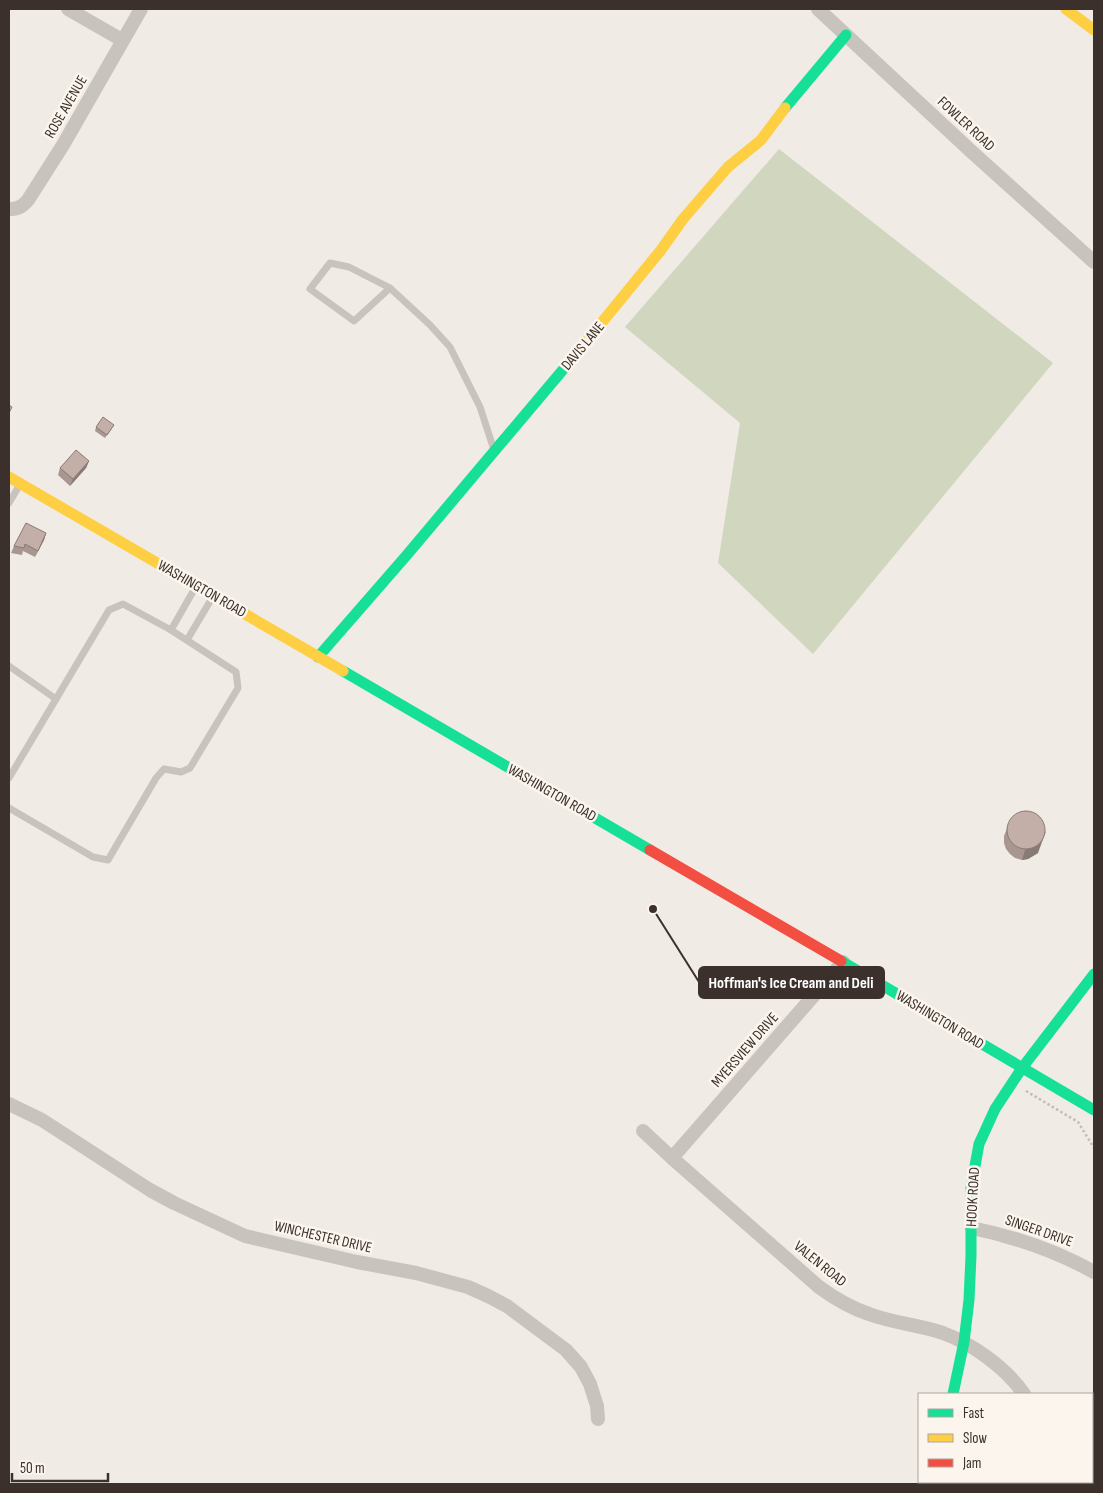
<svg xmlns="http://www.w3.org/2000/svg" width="1103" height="1493" font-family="'Sofia Sans Condensed',sans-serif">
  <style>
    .green { fill: #d1d6bf }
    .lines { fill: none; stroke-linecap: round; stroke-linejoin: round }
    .path { stroke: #c2bbb6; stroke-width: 2.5; stroke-dasharray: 2.5 2.5; stroke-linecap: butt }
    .lane { stroke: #c9c3be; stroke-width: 7 }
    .street { stroke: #c9c3be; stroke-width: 14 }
    .fast { stroke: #16e098; stroke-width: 11 }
    .slow { stroke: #ffcf43; stroke-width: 11 }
    .jam { stroke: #f24e42; stroke-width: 11 }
    .wall { fill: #a89690 }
    .shaded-wall { fill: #887a75 }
    .building { fill: #c3afa7; stroke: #887a75 }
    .labels { text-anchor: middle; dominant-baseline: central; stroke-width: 5; stroke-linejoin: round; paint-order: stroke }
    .street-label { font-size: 15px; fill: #3b302b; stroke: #fbf5ee }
    .leader { fill: none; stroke: #3b302b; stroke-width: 2 }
    .callout-dot { fill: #3b302b; stroke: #fbf5ee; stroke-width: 2 }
    .callout { fill: #3b302b; stroke: #3b302b; stroke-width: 2 }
    .callout-label { font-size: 16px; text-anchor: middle; font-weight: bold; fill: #fff }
  </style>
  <rect width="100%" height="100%" fill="#f0ebe5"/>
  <polygon class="green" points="779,149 1053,363 813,654 718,563 740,423 625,327"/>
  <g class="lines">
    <g class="path">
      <polyline points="1026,1091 1078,1122 1094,1148"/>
      <polyline points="1085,1482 1088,1484"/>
    </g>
    <g class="lane">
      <polyline points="390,288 354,321 310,289 330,263 349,267 390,288 430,325 450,347 480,407 493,447"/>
      <polyline points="9,503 19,486"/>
      <polyline points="171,630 195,588"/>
      <polyline points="187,640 212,598"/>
      <polyline points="9,666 56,699"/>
      <polyline points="9,778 109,610 123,604 171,630 236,672 238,688 190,768 181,772 164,769 156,778 108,860 93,857 9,808"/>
    </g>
    <g class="street">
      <polyline points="68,9 122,40"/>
      <polyline points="818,9 973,153 1094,262"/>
      <path d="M 9,209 C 18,209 22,207 28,200 L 63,145 L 141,9"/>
      <polyline points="9,1104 42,1120 150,1190 174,1203 245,1236 357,1262 416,1273 468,1287 488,1296 507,1306 566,1350 581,1367 590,1384 597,1406 598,1419"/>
      <path d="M 643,1131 L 672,1158 L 819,1287 C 834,1298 851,1308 869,1314 C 893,1323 919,1325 943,1333 C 973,1344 1006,1368 1024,1394"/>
      <polyline points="672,1158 843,962"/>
      <path d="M 972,1228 C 1016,1237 1054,1250 1094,1272"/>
    </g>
    <g class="fast">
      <polyline points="785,108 846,35"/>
      <polyline points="318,657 406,556 572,359"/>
      <polyline points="343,671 650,850"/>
      <polyline points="841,961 1094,1110"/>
      <polyline points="953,1394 964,1342 969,1300 971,1256 971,1188 979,1144 995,1109 1022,1068 1094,974"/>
      <polyline points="932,1482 932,1484"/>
    </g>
    <g class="slow">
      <polyline points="1066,9 1094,30"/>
      <polyline points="572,359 661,250 683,219 728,167 761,140 785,108"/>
      <polyline points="9,477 343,671"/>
    </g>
    <polyline class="jam" points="650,850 841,961"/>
  </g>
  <g class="wall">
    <polygon points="114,425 112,428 105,438 95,431 96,427"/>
    <polygon points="89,461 86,468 70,486 58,475 60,468"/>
    <polygon points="46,533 44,540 35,557 23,551 22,555 11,553 14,546"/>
    <polygon points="1008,826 1038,853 1028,859 1022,860 1015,858 1010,854 1006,849 1004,843 1004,836"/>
  </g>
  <g class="shaded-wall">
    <polygon points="89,461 86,468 70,486 73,479"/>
    <polygon points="46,533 44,540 35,557 38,551"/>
    <polygon points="1046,831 1038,853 1028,859 1022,860 1025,850"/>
  </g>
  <g class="building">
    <polygon points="9,405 12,407 9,413"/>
    <polygon points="103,417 114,425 107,435 96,427"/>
    <polygon points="76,450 89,461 73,479 60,468"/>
    <polygon points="26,523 46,533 38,551 25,544 24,548 14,546"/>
    <circle cx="1026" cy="830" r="19"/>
  </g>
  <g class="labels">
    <g class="street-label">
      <text transform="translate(66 107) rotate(-60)">ROSE AVENUE</text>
      <text transform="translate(966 124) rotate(43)">FOWLER ROAD</text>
      <text transform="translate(583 346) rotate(-50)">DAVIS LANE</text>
      <text transform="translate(202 589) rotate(30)">WASHINGTON ROAD</text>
      <text transform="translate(552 793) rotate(30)">WASHINGTON ROAD</text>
      <text transform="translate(940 1020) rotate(31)">WASHINGTON ROAD</text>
      <text transform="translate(745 1050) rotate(-49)">MYERSVIEW DRIVE</text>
      <text transform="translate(973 1197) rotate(-87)">HOOK ROAD</text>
      <text transform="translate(1039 1231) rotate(19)">SINGER DRIVE</text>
      <text transform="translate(323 1237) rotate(13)">WINCHESTER DRIVE</text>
      <text transform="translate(820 1264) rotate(39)">VALEN ROAD</text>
    </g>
  </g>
  <path class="leader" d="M653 909L699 982"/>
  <circle class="callout-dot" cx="653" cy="909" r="5"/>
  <rect class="callout" x="699" y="967" width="185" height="31" rx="5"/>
  <g class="callout-label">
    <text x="791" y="988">Hoffman's Ice Cream and Deli</text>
  </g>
  <rect width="1103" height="1493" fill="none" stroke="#3b302b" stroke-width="20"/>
  <rect x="918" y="1393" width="175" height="90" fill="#fbf5ee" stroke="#aea6a0"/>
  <rect x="928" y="1409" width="25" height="8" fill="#16e098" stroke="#aea6a0"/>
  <text x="963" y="1418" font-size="15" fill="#3b302b">Fast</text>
  <rect x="928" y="1434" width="25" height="8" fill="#ffcf43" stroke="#aea6a0"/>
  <text x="963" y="1443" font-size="15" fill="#3b302b">Slow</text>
  <rect x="928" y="1459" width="25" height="8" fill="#f24e42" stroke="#aea6a0"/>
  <text x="963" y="1468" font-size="15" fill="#3b302b">Jam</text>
  <path d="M12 1473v8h96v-8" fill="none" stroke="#3b302b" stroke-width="2.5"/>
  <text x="20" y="1473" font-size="15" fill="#3b302b" stroke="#fbf5ee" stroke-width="4" paint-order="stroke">50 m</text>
</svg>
